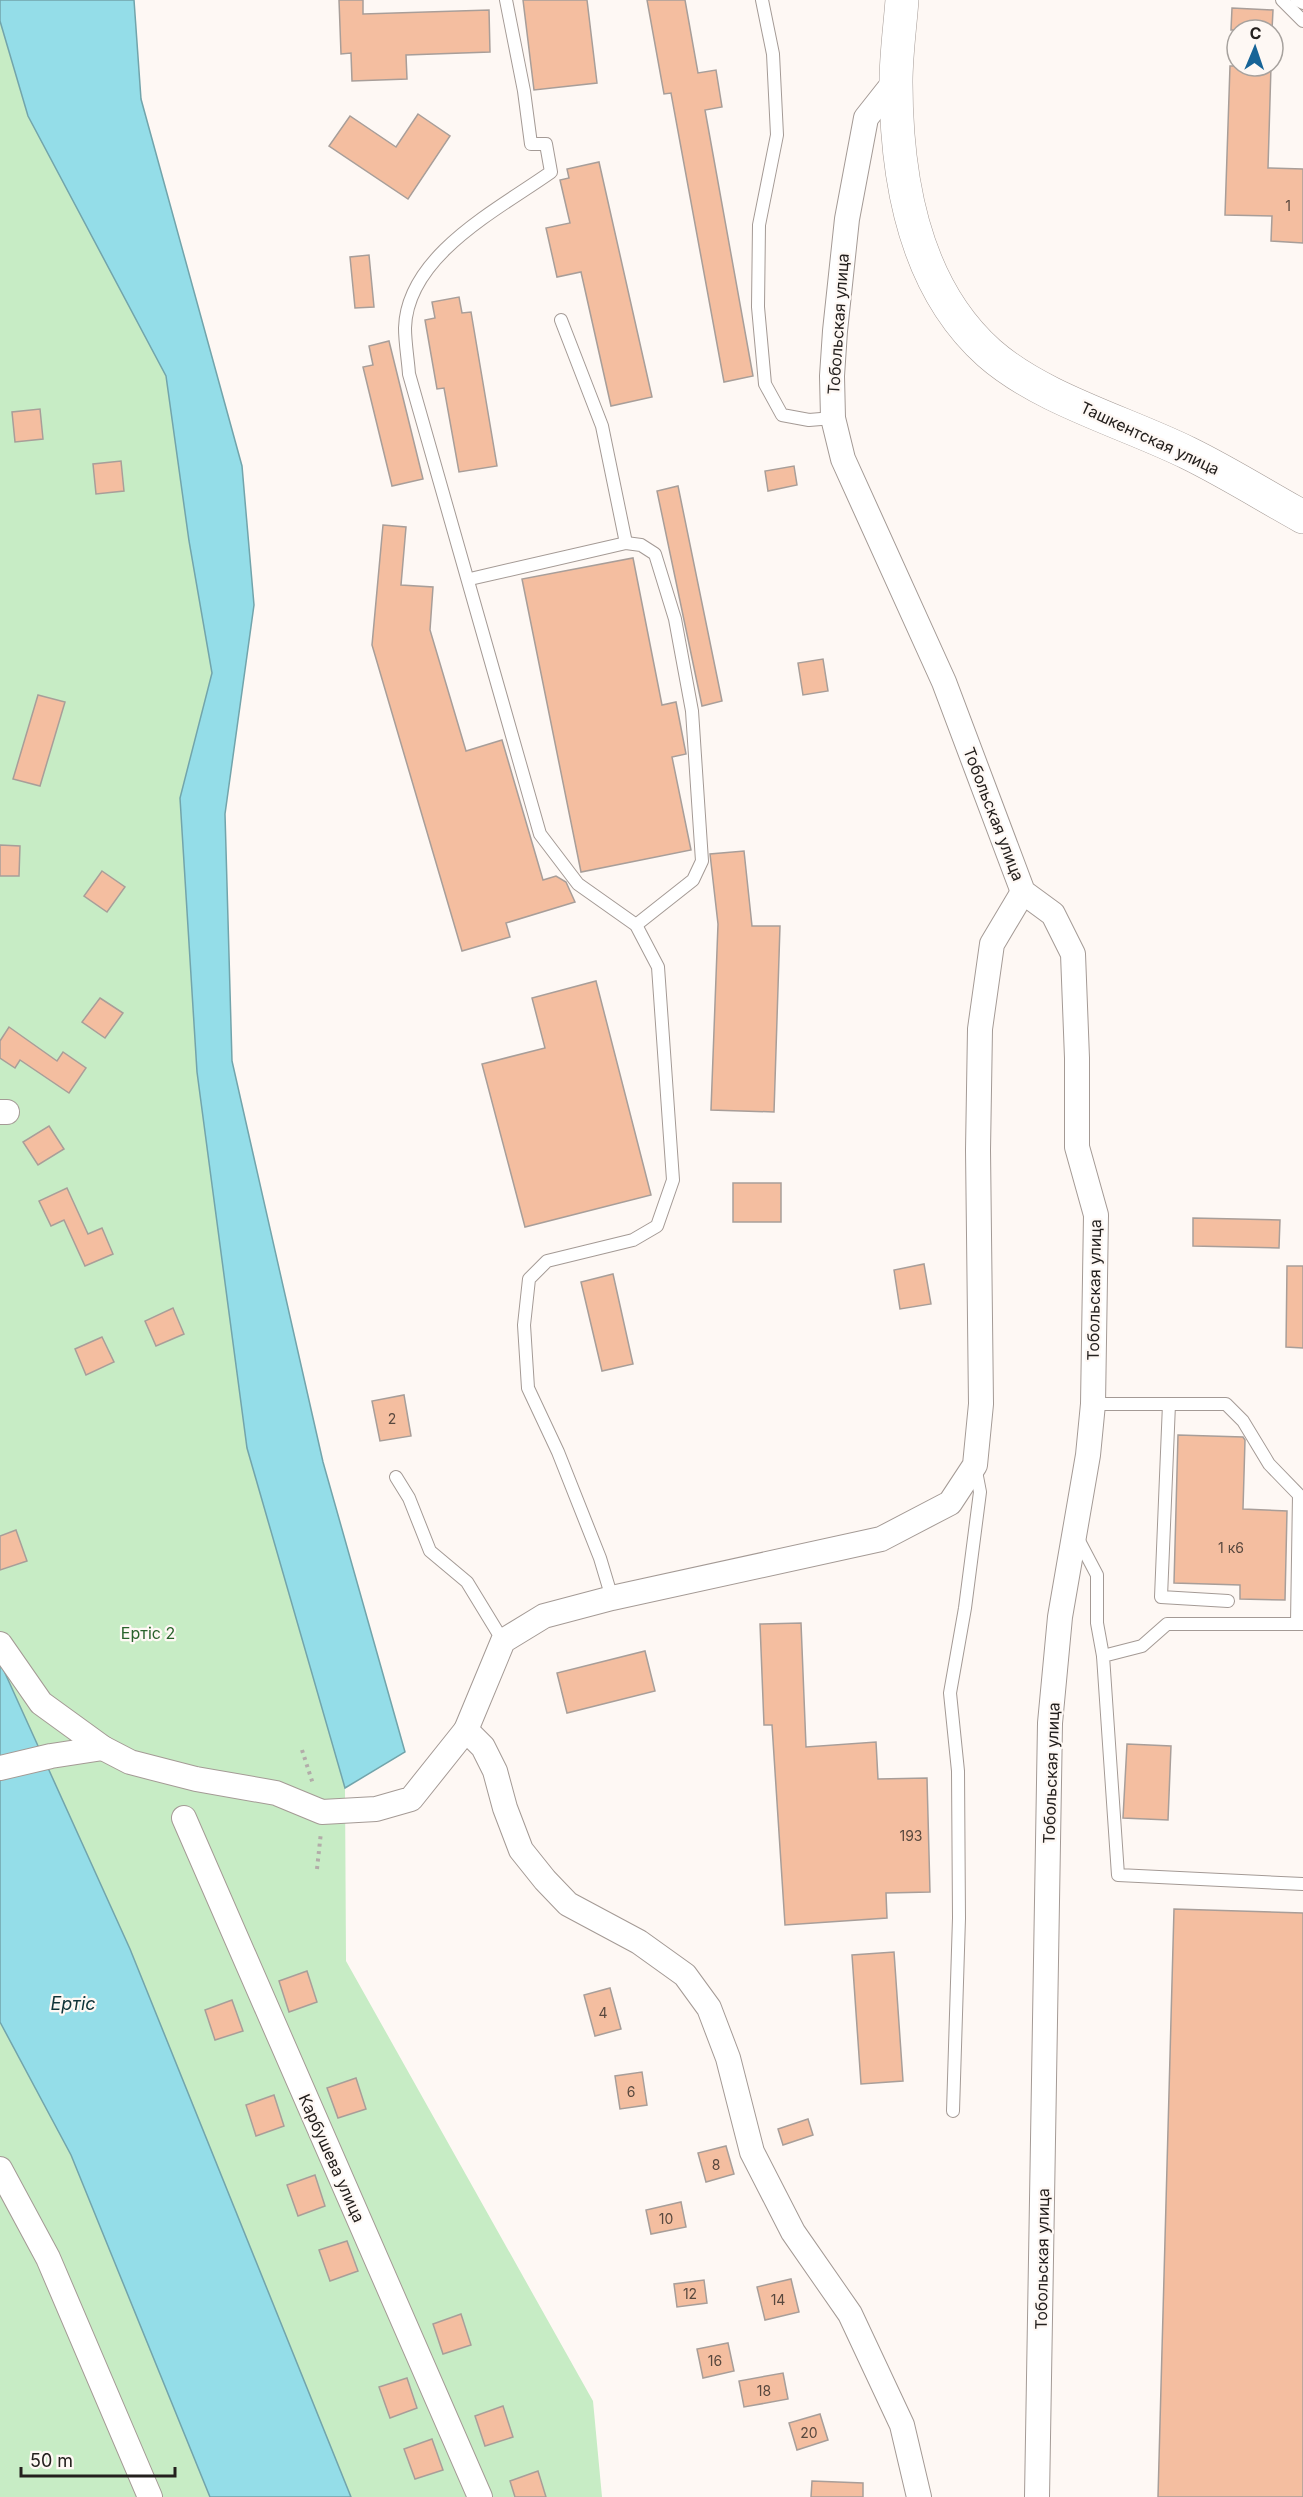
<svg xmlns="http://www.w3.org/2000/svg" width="1303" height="2497" font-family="Inter,sans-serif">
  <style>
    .green { fill: #c7ecc5 }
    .water { fill: #94dde8; stroke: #72a4ab; stroke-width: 1.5 }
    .building { fill: #f4bea0; stroke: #a89e99; stroke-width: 1.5 }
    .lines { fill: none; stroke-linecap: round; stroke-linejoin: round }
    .lane-casing { stroke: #a49a95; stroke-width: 14 }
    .street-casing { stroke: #a49a95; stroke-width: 26 }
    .secondary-casing { stroke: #a49a95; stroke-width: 34 }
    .path { stroke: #b2aca9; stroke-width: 4; stroke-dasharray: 3 4.5; stroke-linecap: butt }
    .lane { stroke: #fff; stroke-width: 12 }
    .street { stroke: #fff; stroke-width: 24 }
    .secondary { stroke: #fff; stroke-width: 33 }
    .labels { text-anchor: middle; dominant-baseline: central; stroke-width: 4.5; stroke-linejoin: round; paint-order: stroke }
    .number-label { font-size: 14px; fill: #58483e }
    .street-label { font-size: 16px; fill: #24201e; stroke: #fef8f4 }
    .park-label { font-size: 16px; fill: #29622b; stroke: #fef8f4 }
    .water-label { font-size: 18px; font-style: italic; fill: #0f3338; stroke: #fef8f4 }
  </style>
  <rect width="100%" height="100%" fill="#fef8f4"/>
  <g class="green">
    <polygon points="0,21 28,116 166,375 189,541 212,673 180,798 197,1072 247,1448 345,1788 346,1961 593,2401 602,2497 351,2497 130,1949 0,1662"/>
    <polygon points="0,2022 71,2155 210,2497 0,2497"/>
  </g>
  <g class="water">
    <polygon points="0,0 134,0 141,99 242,466 254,605 225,814 232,1061 323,1462 405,1752 345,1788 247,1448 197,1072 180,798 212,673 189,541 166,376 28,116 0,21"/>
    <polygon points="0,1662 130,1949 351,2497 210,2497 71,2155 0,2022"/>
  </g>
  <g class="building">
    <polygon points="339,0 363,0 363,14 489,10 490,52 406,55 407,79 352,81 351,53 341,54"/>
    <polygon points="523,0 587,0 597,83 534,90"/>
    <polygon points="647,0 685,0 698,73 716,70 722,107 705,110 753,376 724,382 671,93 664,94"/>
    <polygon points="1232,8 1273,10 1272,30 1231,30"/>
    <polygon points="1230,66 1271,66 1268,168 1303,169 1303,243 1271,241 1272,216 1225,215"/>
    <polygon points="418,114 450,136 408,199 329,146 350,116 396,147"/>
    <polygon points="599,162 652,397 611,406 581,272 557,277 546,228 570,223 560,180 569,178 567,169"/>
    <polygon points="369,255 374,307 355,308 350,257"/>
    <polygon points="459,297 462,313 471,312 497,466 459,472 444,388 437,389 425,320 435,318 432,302"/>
    <polygon points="389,341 423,479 392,486 363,367 373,365 369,346"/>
    <polygon points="40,409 43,439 15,442 12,412"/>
    <polygon points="121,461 124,491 96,494 93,464"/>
    <polygon points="794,466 797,485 768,491 765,471"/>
    <polygon points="678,486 722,701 702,706 657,491"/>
    <polygon points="383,525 406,527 401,585 433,587 430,630 466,751 502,740 543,880 556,876 566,882 575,902 506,923 510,937 462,951 372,645"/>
    <polygon points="633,558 662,705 676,702 686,754 672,757 691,850 581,872 522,579"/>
    <polygon points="823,659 828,691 803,695 798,663"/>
    <polygon points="38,695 65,702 40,786 13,779"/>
    <polygon points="0,845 20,846 19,876 0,876"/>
    <polygon points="744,851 752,926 780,926 774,1112 711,1110 718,924 710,854"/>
    <polygon points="102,871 125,887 107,912 84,896"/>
    <polygon points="596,981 651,1195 525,1227 482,1064 545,1048 532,998"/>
    <polygon points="100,998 123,1013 105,1038 82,1022"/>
    <polygon points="9,1027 57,1061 63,1052 86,1068 69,1093 20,1060 15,1068 0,1058 0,1041"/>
    <polygon points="49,1126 64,1149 38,1165 23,1142"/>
    <rect x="733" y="1183" width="48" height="39"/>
    <polygon points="67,1188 88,1234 102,1228 113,1254 85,1266 64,1220 51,1226 39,1201"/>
    <polygon points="1193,1218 1280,1220 1279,1248 1193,1246"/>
    <polygon points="924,1264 931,1304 900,1309 894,1270"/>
    <polygon points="1287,1266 1303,1266 1303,1348 1286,1347"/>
    <polygon points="613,1274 633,1364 602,1371 581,1282"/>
    <polygon points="173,1308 184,1334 156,1346 145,1321"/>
    <polygon points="102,1337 114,1362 86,1375 75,1349"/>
    <polygon points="404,1395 411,1436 380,1441 372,1401"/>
    <polygon points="1178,1435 1243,1437 1245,1440 1243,1509 1287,1511 1285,1600 1240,1599 1240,1585 1174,1583"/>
    <polygon points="16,1530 27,1561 0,1570 0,1536"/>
    <polygon points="801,1623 806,1747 876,1742 878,1779 927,1778 930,1892 886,1893 887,1918 785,1925 772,1725 764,1725 760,1624"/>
    <polygon points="645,1651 655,1691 567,1713 557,1673"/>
    <polygon points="1127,1744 1171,1746 1168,1820 1123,1818"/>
    <polygon points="1174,1909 1303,1913 1303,2497 1158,2497"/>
    <polygon points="894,1952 903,2081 861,2084 852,1955"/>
    <polygon points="307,1971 317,2002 289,2012 279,1981"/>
    <polygon points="610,1988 621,2029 595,2036 584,1995"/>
    <polygon points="232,2000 243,2031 215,2040 205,2010"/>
    <polygon points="642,2072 647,2105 620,2109 615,2076"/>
    <polygon points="356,2078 366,2109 338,2118 327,2088"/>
    <polygon points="274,2095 284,2126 256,2136 246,2105"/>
    <polygon points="808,2119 813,2135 783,2145 778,2129"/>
    <polygon points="726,2146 734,2174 706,2182 698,2153"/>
    <polygon points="315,2175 325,2206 298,2216 287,2185"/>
    <polygon points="681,2202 686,2227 651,2234 646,2210"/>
    <polygon points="347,2241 358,2271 330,2281 319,2250"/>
    <polygon points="791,2279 799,2312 765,2320 757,2287"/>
    <polygon points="704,2280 707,2303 677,2307 674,2284"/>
    <polygon points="461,2314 471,2345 443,2354 433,2324"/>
    <polygon points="728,2343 734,2371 703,2378 697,2349"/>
    <polygon points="783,2373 788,2399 744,2407 739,2381"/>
    <polygon points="407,2378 417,2408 390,2418 379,2387"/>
    <polygon points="503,2406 513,2437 485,2446 475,2416"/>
    <polygon points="820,2414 828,2440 797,2450 789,2423"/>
    <polygon points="432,2439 443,2470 415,2479 404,2449"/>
    <polygon points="538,2471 546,2497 515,2497 510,2481"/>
    <polygon points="812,2481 863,2483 863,2497 811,2497"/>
  </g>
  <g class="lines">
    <defs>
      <g id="lane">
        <path d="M 506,0 L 524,91 L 531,144 L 546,144 L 551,172 C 499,209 407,255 405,328 C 405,343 408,359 409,374 L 540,834 L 578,884 L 636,925 L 658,967 L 673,1180 L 657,1226 L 633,1240 L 547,1261 L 529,1279 L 524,1325 L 528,1388 L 558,1452 L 600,1558 L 612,1598"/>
        <polyline points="762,0 773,54 777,135 759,225 758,307 765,384 782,415 809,420 833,418"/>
        <polyline points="1282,0 1303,21"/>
        <polyline points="1297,0 1303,3"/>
        <polyline points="561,320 602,426 626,543"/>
        <polyline points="470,579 626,543 641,545 655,554 675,619 692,711 702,861 693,880 636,925"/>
        <polyline points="1093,1404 1226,1404 1243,1421 1269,1464 1299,1495 1297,1623"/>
        <polyline points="1169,1404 1161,1597 1228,1601"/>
        <polyline points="396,1477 409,1498 430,1551 467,1582 503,1641"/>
        <polyline points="1077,1537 1097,1575 1097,1623 1103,1656"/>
        <polyline points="1303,1624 1167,1624 1142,1646 1103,1656 1118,1875 1303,1884"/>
        <polyline points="953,2111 959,1918 958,1771 950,1693 965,1608 980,1492 975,1466"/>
      </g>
      <g id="street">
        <polyline points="896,80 866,118 847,219 835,331 832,376 833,418 843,459 944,682 1023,892 1053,914 1073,954 1077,1058 1077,1147 1096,1215 1093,1404 1088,1455 1060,1617 1050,1723 1037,2497"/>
        <polyline points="0,1112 7,1112"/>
        <polyline points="0,1644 41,1703 103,1748 130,1762 196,1779 276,1793 322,1812 376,1809 411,1799 466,1730 503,1641 544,1616 612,1598 881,1539 950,1503 975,1465 981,1404 978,1150 980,1029 992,944 1023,892"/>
        <polyline points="466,1730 483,1747 495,1771 505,1808 521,1850 545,1880 568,1904 639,1942 685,1975 709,2008 728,2058 752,2152 793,2232 850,2314 902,2425 919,2497"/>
        <polyline points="0,1768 51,1756 103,1748"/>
        <polyline points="184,1818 480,2497"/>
        <polyline points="0,2169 48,2258 150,2497"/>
      </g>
      <path id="secondary" d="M 902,0 C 900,27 896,55 896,82 C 896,178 914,286 989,353 C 1041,399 1125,422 1188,453 C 1227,472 1265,496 1303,517"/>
    </defs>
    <use href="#lane" class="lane-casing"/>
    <use href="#street" class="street-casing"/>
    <use href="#secondary" class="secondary-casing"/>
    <g class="path">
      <polyline points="302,1750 313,1784"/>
      <polyline points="317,1869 321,1832"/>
    </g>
    <use href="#lane" class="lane"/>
    <use href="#street" class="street"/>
    <use href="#secondary" class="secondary"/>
  </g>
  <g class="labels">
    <g class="number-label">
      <text x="1288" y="205">1</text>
      <text x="392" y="1418">2</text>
      <text x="1231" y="1547">1 к6</text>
      <text x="911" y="1835">193</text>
      <text x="603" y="2012">4</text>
      <text x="631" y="2091">6</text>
      <text x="716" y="2164">8</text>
      <text x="666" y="2218">10</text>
      <text x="690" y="2293">12</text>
      <text x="778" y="2299">14</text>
      <text x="715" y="2360">16</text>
      <text x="764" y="2390">18</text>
      <text x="809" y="2432">20</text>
    </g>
    <g class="street-label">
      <text transform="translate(838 324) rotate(-86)">Тобольская улица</text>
      <text transform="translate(1150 438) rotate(25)">Ташкентская улица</text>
      <text transform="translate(994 814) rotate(69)">Тобольская улица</text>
      <text transform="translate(1094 1290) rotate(-89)">Тобольская улица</text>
      <text transform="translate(1051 1773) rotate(-88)">Тобольская улица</text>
      <text transform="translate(332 2158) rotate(66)">Карбушева улица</text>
      <text transform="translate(1042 2259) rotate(-89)">Тобольская улица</text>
    </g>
    <g class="park-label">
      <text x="148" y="1633">Ертіс 2</text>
    </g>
    <g class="water-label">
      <text x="73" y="2003">Ертіс</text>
    </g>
  </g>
  <g transform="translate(1255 48) rotate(2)"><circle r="28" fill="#fef8f4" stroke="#a7a29e" stroke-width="1.5"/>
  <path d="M0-4.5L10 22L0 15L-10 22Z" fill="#176497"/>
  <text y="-9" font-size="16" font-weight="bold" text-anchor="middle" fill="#24201e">С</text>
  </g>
  <path d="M21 2467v9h154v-9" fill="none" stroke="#24201e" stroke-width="3"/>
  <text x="30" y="2467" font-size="18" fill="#24201e" stroke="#fef8f4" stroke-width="4.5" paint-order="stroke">50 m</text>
</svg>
